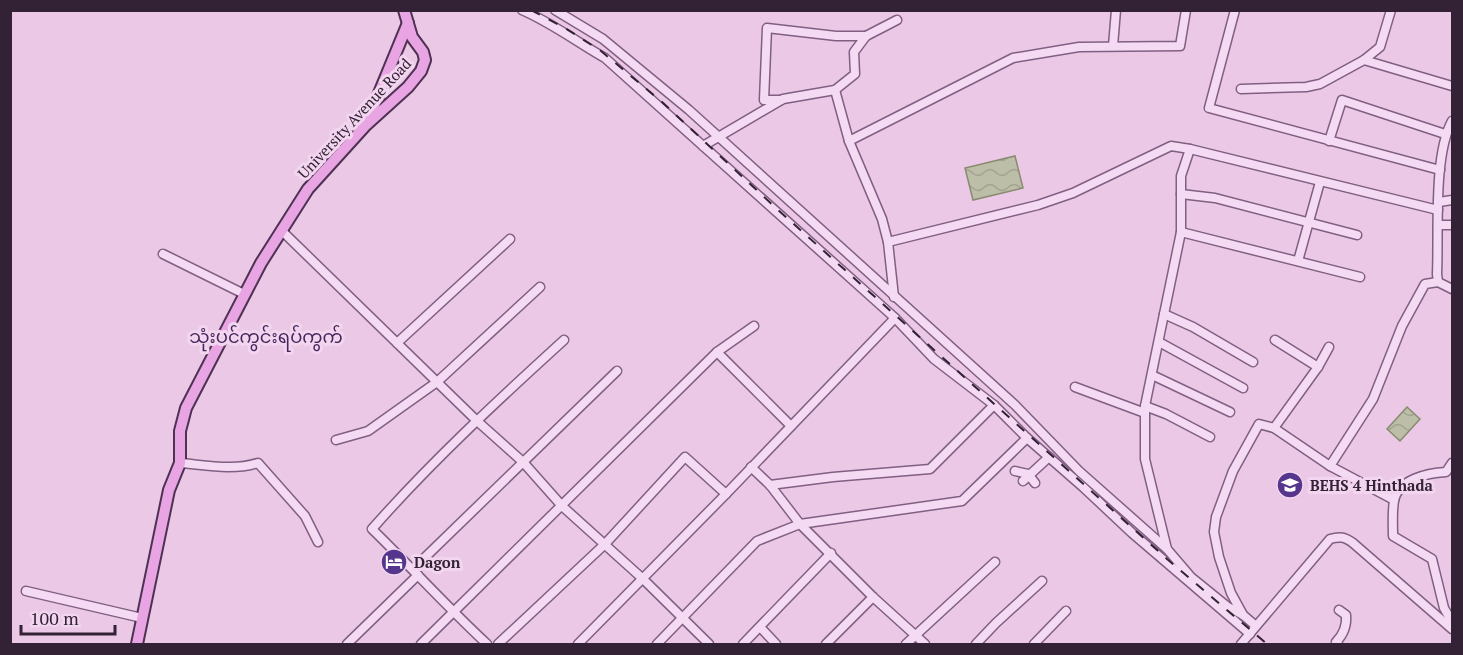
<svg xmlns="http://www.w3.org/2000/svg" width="1463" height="655" font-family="'PT Serif','Noto Sans Myanmar',serif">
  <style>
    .water { fill: url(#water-waves); stroke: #888b70; stroke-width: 1.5 }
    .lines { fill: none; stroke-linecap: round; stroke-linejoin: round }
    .minor-casing { stroke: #815f83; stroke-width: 11 }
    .major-casing { stroke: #4d3252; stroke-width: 14 }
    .minor { stroke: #f5daf3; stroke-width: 8 }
    .major { stroke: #e8a4e3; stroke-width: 10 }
    .rail { stroke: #332135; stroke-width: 2; stroke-dasharray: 10 10; stroke-linecap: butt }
    .labels { text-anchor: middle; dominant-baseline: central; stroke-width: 6; stroke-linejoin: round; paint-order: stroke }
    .street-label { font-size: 15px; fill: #332135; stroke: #f2d6ef }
    .poi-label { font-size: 15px; font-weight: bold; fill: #332135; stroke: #f2d6ef; text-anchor: start }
    .quarter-label { font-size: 18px; fill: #47255d; stroke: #f2d6ef }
  </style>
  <defs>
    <pattern id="water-waves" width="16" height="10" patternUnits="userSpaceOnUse" patternTransform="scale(1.5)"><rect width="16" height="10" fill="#bcbea8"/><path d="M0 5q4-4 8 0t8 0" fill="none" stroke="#a2a391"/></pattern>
  </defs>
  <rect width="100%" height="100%" fill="#eac8e6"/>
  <g class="water">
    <polygon points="1015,156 1023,188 973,200 965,168"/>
    <polygon points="1407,407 1420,419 1400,441 1387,429"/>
  </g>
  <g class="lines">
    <defs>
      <g id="minor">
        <path d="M 522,10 C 552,23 577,42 605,58 L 895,318 L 934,359 L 994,405 L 1027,438 L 1083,487 L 1132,533 L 1250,634"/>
        <polyline points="555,10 603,39 689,110 1015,405 1079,471 1167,549"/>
        <polyline points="1235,10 1209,108 1440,170"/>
        <polyline points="1113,46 1116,10"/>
        <polyline points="1364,60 1452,86"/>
        <polyline points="1241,89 1306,87 1320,84 1364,60 1380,47 1391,10"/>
        <polyline points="835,90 849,141 882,219 888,242 894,297"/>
        <polyline points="781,100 764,100 767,28 836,36 866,36"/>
        <path d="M 1452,121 C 1433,156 1439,232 1437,274 L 1438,282 L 1452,289"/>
        <polyline points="849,141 1013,58 1079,47 1180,46 1186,10"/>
        <polyline points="1329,141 1342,100 1445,134"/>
        <polyline points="703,146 783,99 835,90 855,74 854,52 866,36 897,20"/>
        <polyline points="1190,149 1181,176 1181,232 1145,406 1145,459 1167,549 1191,577 1228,607 1243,615 1256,626"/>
        <polyline points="1181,194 1215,198 1357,235"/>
        <polyline points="1439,202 1452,200"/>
        <polyline points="1439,225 1452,225"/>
        <polyline points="281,230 476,420 523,462 562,506 643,579 709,644"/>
        <polyline points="1181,232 1360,277"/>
        <polyline points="888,242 1038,205 1073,193 1171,146 1190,149 1438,210"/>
        <polyline points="163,254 244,294"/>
        <polyline points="1298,261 1320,182"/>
        <polyline points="1164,314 1193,327 1253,362"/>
        <polyline points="1275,340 1318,367"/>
        <polyline points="1159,342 1243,388"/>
        <polyline points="397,343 510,239"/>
        <polyline points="717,352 791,426"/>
        <polyline points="1152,375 1230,412"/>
        <polyline points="1075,387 1145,413"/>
        <polyline points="1145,406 1166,414 1210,437"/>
        <polyline points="1274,428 1318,367 1329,347"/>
        <polyline points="336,440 368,431 437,382 540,287"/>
        <path d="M 180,463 C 205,465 234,471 258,463 L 305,516 L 318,542"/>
        <path d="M 1452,463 L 1446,472 C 1428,473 1398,479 1394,501 C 1392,512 1393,525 1393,536 L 1432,559 L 1444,608 L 1452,622"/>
        <polyline points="1330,466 1373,399 1402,326 1425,284 1438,282"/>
        <polyline points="751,467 770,485 800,524 873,597 925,644"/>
        <polyline points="1015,471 1028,474 1035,483"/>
        <polyline points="1023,481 1049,457"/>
        <polyline points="770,485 833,477 930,469 994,405"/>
        <polyline points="413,569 617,371"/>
        <polyline points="26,591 142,618"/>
        <polyline points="1243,615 1231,593 1219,557 1214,532 1216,517 1233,471 1259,424 1274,428 1330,466 1394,500"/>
        <polyline points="760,627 776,644"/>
        <polyline points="347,644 418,575"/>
        <polyline points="421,644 717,352 754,326"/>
        <path d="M 487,644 C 447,607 411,567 372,529 C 431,462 497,401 564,340"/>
        <polyline points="498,644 605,544 685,457 726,494"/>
        <polyline points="578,644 726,494 895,318"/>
        <polyline points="657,644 757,541 800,524 962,501 1027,438"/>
        <polyline points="743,644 831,553"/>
        <polyline points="826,644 873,597"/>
        <polyline points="906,644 995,562"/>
        <polyline points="976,644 996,623 1042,581"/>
        <polyline points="1034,644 1066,611"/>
        <path d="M 1241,644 L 1330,539 C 1340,536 1345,537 1353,543 L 1452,629"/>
        <path d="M 1338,644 L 1336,642 C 1344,634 1347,626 1346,615 L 1339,610"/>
      </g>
      <g id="major">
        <polyline points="368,120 408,23"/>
        <polyline points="137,644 169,490 180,463 180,431 186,408 261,263 308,189 366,125 408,87 421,71 425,60 423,52 412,37 404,10"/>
      </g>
    </defs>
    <use href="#minor" class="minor-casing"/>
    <use href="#major" class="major-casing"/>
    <use href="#minor" class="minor"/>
    <use href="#major" class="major"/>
    <polyline class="rail" points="531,10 565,28 601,51 662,102 777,209 1167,559 1267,644"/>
  </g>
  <defs>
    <symbol id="school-disc" viewBox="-11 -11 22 22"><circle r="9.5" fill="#56358c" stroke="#f2d6ef"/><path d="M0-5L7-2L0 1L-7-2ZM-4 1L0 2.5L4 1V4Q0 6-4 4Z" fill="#fff"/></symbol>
    <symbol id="hotel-disc" viewBox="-11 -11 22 22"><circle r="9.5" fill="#56358c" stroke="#f2d6ef"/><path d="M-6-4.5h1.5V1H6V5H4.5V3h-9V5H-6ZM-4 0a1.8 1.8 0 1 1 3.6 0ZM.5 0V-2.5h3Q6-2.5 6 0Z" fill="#fff"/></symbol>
  </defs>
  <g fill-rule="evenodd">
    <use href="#school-disc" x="1275" y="470" width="30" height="30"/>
    <use href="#hotel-disc" x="379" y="547" width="30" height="30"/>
  </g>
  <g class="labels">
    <g class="street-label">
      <text transform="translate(354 118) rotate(-47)">University Avenue Road</text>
    </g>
    <g class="poi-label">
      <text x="1310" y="485">BEHS 4 Hinthada</text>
      <text x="414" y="562">Dagon</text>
    </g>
    <g class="quarter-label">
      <text x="266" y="336">သုံးပင်ကွင်းရပ်ကွက်</text>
    </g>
  </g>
  <rect width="1463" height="655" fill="none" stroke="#332135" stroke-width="24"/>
  <path d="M21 625v9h94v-9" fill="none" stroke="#332135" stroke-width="3"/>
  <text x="30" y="625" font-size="18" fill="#332135" stroke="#f2d6ef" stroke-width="4.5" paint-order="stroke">100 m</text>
</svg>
